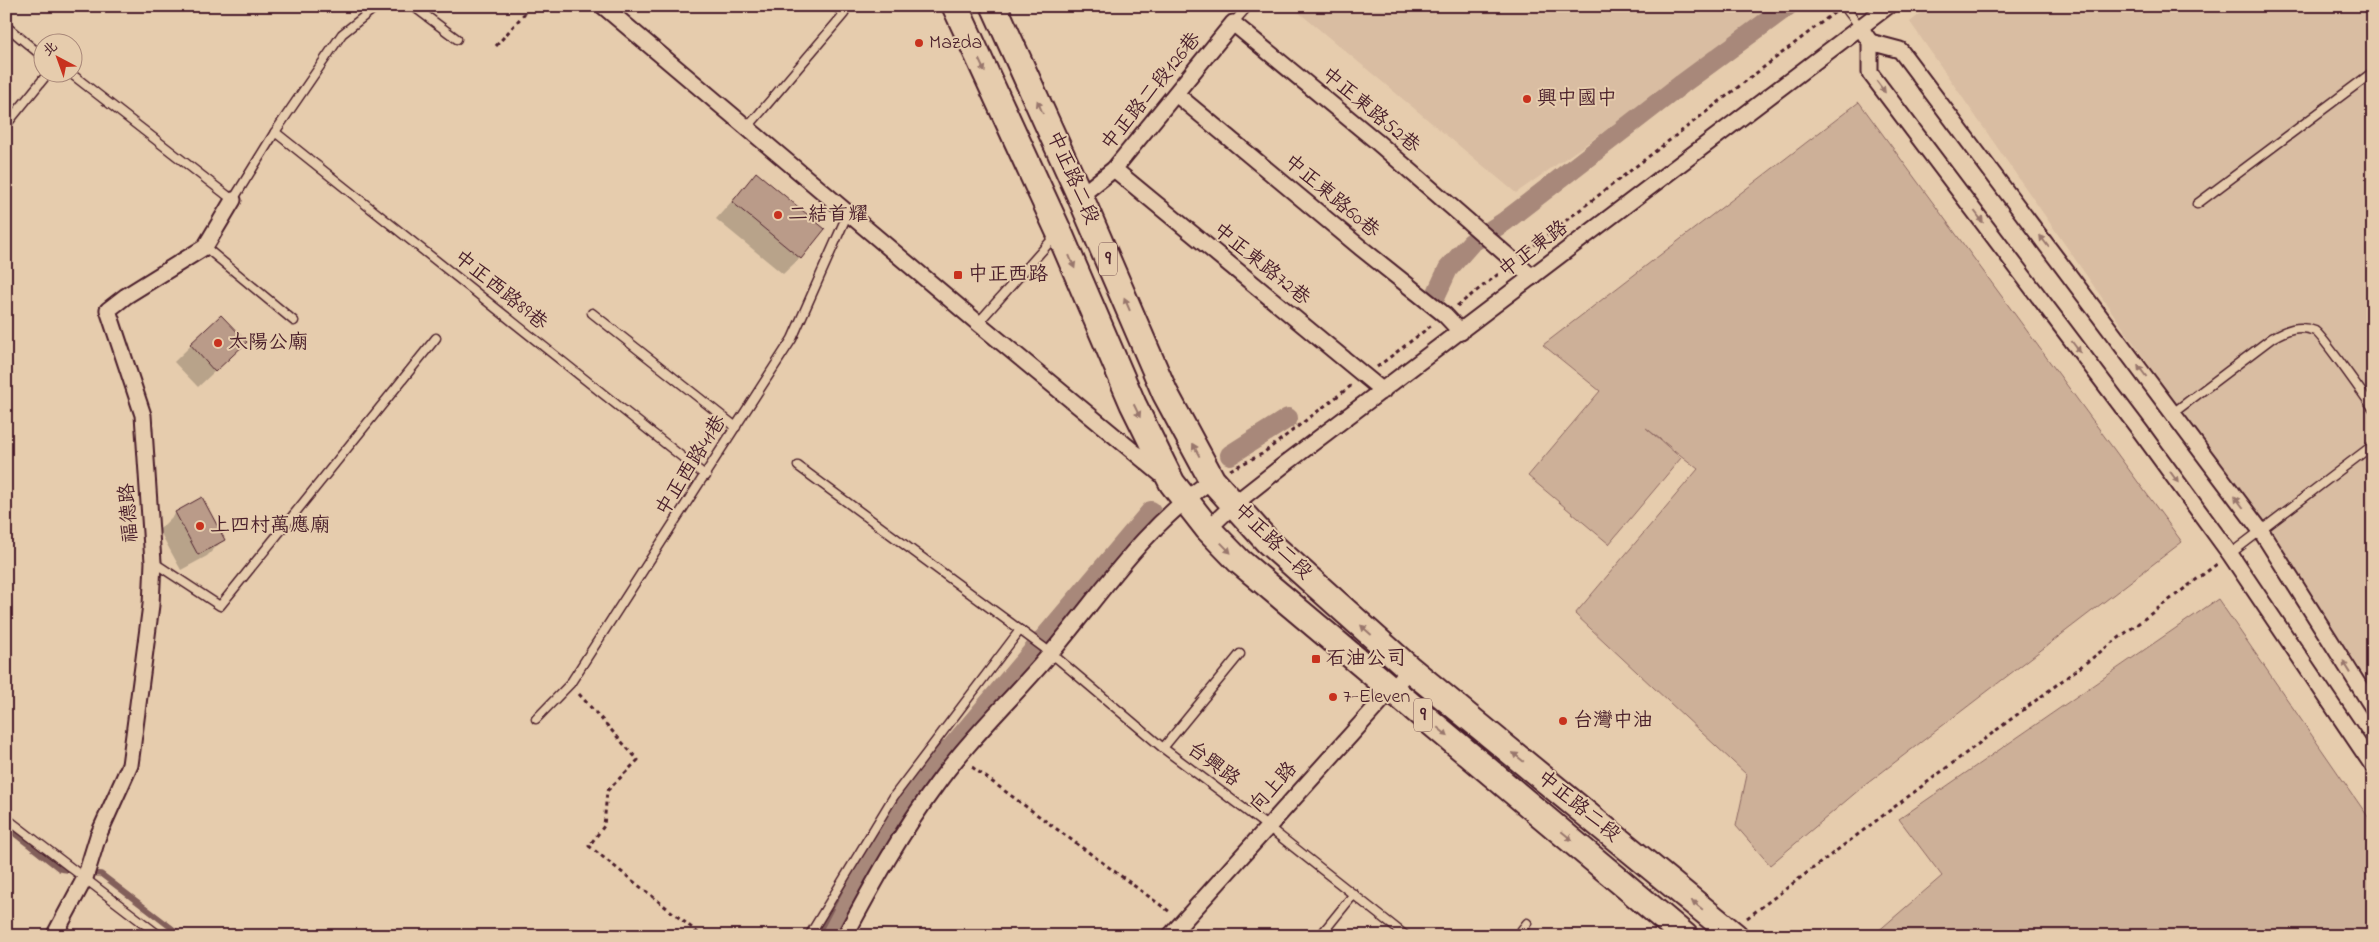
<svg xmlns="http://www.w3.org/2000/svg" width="2379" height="942" font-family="'Indie Flower','LXGW WenKai TC',sans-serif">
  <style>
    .built { fill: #d9bda2 }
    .green { fill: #cdb098; stroke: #8c6862 }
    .shadow { fill: #0003 }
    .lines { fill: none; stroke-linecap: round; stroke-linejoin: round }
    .stream { stroke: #825e5a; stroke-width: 5.5 }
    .canal { stroke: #a8887a; stroke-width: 20 }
    .building { fill: #ba9b89; stroke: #4a1f2b }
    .lane-casing { stroke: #4a1f2b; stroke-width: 11 }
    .street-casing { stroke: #4a1f2b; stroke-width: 19 }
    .primary-casing { stroke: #4a1f2b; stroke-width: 29 }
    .path { stroke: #4a1f2b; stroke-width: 3; stroke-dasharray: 4 4; stroke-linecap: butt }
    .lane { stroke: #e6ccad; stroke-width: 8 }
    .street { stroke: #e6ccad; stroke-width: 15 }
    .primary { stroke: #e6ccad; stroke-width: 25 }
    .oneway { fill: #98766c }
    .poi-dot { fill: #c8321e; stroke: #e6ccad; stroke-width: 2 }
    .labels { text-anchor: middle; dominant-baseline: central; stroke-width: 4; stroke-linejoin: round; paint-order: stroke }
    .shield { fill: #e6ccad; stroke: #795352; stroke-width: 1 }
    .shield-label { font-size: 19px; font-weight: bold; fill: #4a1f2b }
    .poi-label { font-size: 20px; fill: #4a1f2b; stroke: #e6ccad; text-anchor: start }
    .street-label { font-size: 20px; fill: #4a1f2b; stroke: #e6ccad }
  </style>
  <rect width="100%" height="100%" fill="#e6ccad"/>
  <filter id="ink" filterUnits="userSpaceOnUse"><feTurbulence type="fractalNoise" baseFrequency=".02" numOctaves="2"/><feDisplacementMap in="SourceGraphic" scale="10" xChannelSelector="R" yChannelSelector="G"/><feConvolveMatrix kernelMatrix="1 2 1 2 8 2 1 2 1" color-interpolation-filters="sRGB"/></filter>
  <g filter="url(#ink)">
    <g class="built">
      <polygon points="1291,6 1784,6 1516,193"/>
      <polygon points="1930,6 2373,6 2373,687 1910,22"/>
    </g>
    <g class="green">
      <polygon points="1859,102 2182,542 1860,789 1770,865 1736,826 1747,775 1575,614 1698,469 1646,428 1681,458 1609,544 1528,476 1600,391 1543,345"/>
      <polygon points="2218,599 2373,824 2373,936 1880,936 1876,933 1942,876 1899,819"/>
    </g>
    <g class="shadow">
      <polygon points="756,174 800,258 783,274 716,219"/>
      <polygon points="221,316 229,358 198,387 174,362"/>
      <polygon points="201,499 223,540 207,556 181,570 159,530 176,513"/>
    </g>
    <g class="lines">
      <g class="stream">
        <polyline points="885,816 940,745 948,743 1028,649 1032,652"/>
        <polyline points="6,827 60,869 75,871"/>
        <polyline points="87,873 101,874 182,936"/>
        <polyline points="818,936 848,878"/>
      </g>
      <g class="canal">
        <polyline points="1435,297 1448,269 1471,243 1504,222 1682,84 1788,6"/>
        <polyline points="1230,455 1288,418"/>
        <polyline points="831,936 880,842 928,775 1151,511"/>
      </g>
    </g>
    <g class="building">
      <polygon points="756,172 825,229 801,259 732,202"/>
      <polygon points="221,315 247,342 215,372 190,344"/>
      <polygon points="202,497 225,540 198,555 175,512"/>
    </g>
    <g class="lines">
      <defs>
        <g id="lane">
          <polyline points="413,6 457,39"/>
          <polyline points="1844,6 1860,27"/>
          <polyline points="1233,23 1248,6"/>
          <polyline points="6,26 42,56"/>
          <polyline points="69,72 233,200 275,132 342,34 377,6"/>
          <polyline points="6,125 49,72"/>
          <polyline points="747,128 844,14 835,6"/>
          <polyline points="275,132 706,476"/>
          <polyline points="2197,204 2373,72"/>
          <polyline points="205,247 294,321"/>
          <polyline points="592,313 736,427"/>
          <polyline points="978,323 1056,235"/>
          <path d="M 2173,413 L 2272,338 C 2286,330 2299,324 2315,331 C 2322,335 2365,397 2373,408"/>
          <polyline points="798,466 1020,630 894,796 809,936"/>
          <polyline points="2230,554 2373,445"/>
          <polyline points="153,562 220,606 436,338"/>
          <polyline points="1020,630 1051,653 1163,748 1267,826 1406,936"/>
          <polyline points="536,719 570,684 792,339 848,213"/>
          <polyline points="1163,748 1240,654"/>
          <polyline points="6,818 160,936"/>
          <polyline points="1320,936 1354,894"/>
          <polyline points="1517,936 1527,923"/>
        </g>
        <g id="street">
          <polyline points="603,6 978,323 1163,476"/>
          <polyline points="1860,27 1870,42 1870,73 2141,432 2230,554 2373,766"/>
          <polyline points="1870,42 1900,50 2261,531 2373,708"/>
          <polyline points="1176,94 1361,248 1445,315 1461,332"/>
          <polyline points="1114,169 1383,391"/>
          <polyline points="1080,196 1114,169 1233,23 1376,141 1532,277"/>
          <polyline points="1208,529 1233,505 1285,464 1888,6"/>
          <polyline points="54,936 85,878 98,836 130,765 151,605 153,562 143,415 108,310 126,296 205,247 233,200"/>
          <path d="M 845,936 C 873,884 902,831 937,784 C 970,738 1014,697 1051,653 C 1103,591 1144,527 1212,480"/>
          <polyline points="1170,936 1410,669"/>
        </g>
        <g id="primary">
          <polyline points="955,6 1059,232 1133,404 1172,483 1208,529 1239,561 1685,936"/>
          <polyline points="994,6 1080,196 1165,393 1212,480 1267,541 1410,669 1735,936"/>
        </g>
      </defs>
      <use href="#lane" class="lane-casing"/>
      <use href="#street" class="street-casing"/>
      <use href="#primary" class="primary-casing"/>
      <g class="path">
        <polyline points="496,46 531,6"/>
        <polyline points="1528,250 1835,12"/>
        <polyline points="1457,306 1501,272"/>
        <polyline points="1377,367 1432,325"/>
        <polyline points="1230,470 1262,454 1352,385"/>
        <polyline points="579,694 638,760 607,791 604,826 589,846 702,936"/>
        <polyline points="972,767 1170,912"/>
        <polyline points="1747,918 2217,564"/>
      </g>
      <use href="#lane" class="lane"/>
      <use href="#street" class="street"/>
      <use href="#primary" class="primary"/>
    </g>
    <defs><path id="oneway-solid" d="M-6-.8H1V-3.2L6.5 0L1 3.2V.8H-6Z" transform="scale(1.25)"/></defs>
    <g class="oneway">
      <use href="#oneway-solid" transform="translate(982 66) rotate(65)"/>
      <use href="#oneway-solid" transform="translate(1881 87) rotate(53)"/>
      <use href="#oneway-solid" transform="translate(1040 107) rotate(-114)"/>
      <use href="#oneway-solid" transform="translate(1979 217) rotate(53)"/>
      <use href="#oneway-solid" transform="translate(2044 241) rotate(-127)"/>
      <use href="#oneway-solid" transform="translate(1072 262) rotate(67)"/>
      <use href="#oneway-solid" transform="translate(1127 304) rotate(-113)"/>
      <use href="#oneway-solid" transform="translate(2076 347) rotate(53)"/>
      <use href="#oneway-solid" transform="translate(2142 371) rotate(-127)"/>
      <use href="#oneway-solid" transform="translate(1137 411) rotate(64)"/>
      <use href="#oneway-solid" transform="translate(1196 450) rotate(-118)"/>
      <use href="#oneway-solid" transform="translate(2174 477) rotate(54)"/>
      <use href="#oneway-solid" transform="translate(2239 502) rotate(-127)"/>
      <use href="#oneway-solid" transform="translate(1226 548) rotate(46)"/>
      <use href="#oneway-solid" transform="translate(1366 630) rotate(-138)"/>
      <use href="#oneway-solid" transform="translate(2347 667) rotate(-122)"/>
      <use href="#oneway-solid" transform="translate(1443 732) rotate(40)"/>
      <use href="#oneway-solid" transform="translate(1518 757) rotate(-141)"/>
      <use href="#oneway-solid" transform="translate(1567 836) rotate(40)"/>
      <use href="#oneway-solid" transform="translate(1697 905) rotate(-141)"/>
    </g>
  </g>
  <g class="poi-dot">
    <circle cx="919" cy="43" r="5"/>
    <circle cx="1527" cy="99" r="5"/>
    <circle cx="778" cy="215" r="5"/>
    <rect x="953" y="270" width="10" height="10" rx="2.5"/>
    <circle cx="218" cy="343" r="5"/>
    <circle cx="200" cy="526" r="5"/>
    <rect x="1311" y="654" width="10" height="10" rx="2.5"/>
    <circle cx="1333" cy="697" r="5"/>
    <circle cx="1563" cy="721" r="5"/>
  </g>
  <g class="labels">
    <g class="shield">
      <rect x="1099" y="242.5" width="18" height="33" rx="4"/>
      <rect x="1414" y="698.5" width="18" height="33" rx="4"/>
    </g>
    <g class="shield-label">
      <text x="1108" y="259">9</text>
      <text x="1423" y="715">9</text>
    </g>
    <g class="poi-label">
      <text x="929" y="43">Mazda</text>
      <text x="1537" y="99">興中國中</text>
      <text x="788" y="215">二結首耀</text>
      <text x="968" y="275">中正西路</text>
      <text x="228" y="343">太陽公廟</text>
      <text x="210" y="526">上四村萬應廟</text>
      <text x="1326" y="659">石油公司</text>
      <text x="1343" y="697">7-Eleven</text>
      <text x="1573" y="721">台灣中油</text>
    </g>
    <g class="street-label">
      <text transform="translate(1152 92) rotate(-51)">中正路二段126巷</text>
      <text transform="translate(1370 111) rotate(40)">中正東路52巷</text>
      <text transform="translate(1072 178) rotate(66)">中正路二段</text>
      <text transform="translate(1331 197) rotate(40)">中正東路60巷</text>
      <text transform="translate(1534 250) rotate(-37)">中正東路</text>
      <text transform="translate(1261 265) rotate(39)">中正東路72巷</text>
      <text transform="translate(500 291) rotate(39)">中正西路89巷</text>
      <text transform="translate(692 466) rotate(-58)">中正西路41巷</text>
      <text transform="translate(130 513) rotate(-94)">福德路</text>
      <text transform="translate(1272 542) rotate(44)">中正路二段</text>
      <text transform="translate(1213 765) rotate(37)">台興路</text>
      <text transform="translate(1274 788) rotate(-48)">向上路</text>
      <text transform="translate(1578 807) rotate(39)">中正路二段</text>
    </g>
  </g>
  <rect width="2379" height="942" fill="none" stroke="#e6ccad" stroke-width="25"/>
  <rect x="12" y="12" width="2354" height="917" fill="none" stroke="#4a1f2b" stroke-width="2" filter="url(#ink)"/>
  <g transform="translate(58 58) rotate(319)"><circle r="24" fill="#e6ccad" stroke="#a88779"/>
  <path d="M0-4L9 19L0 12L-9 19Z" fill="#c8321e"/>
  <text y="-8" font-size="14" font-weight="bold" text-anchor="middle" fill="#4a1f2b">北</text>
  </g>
</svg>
